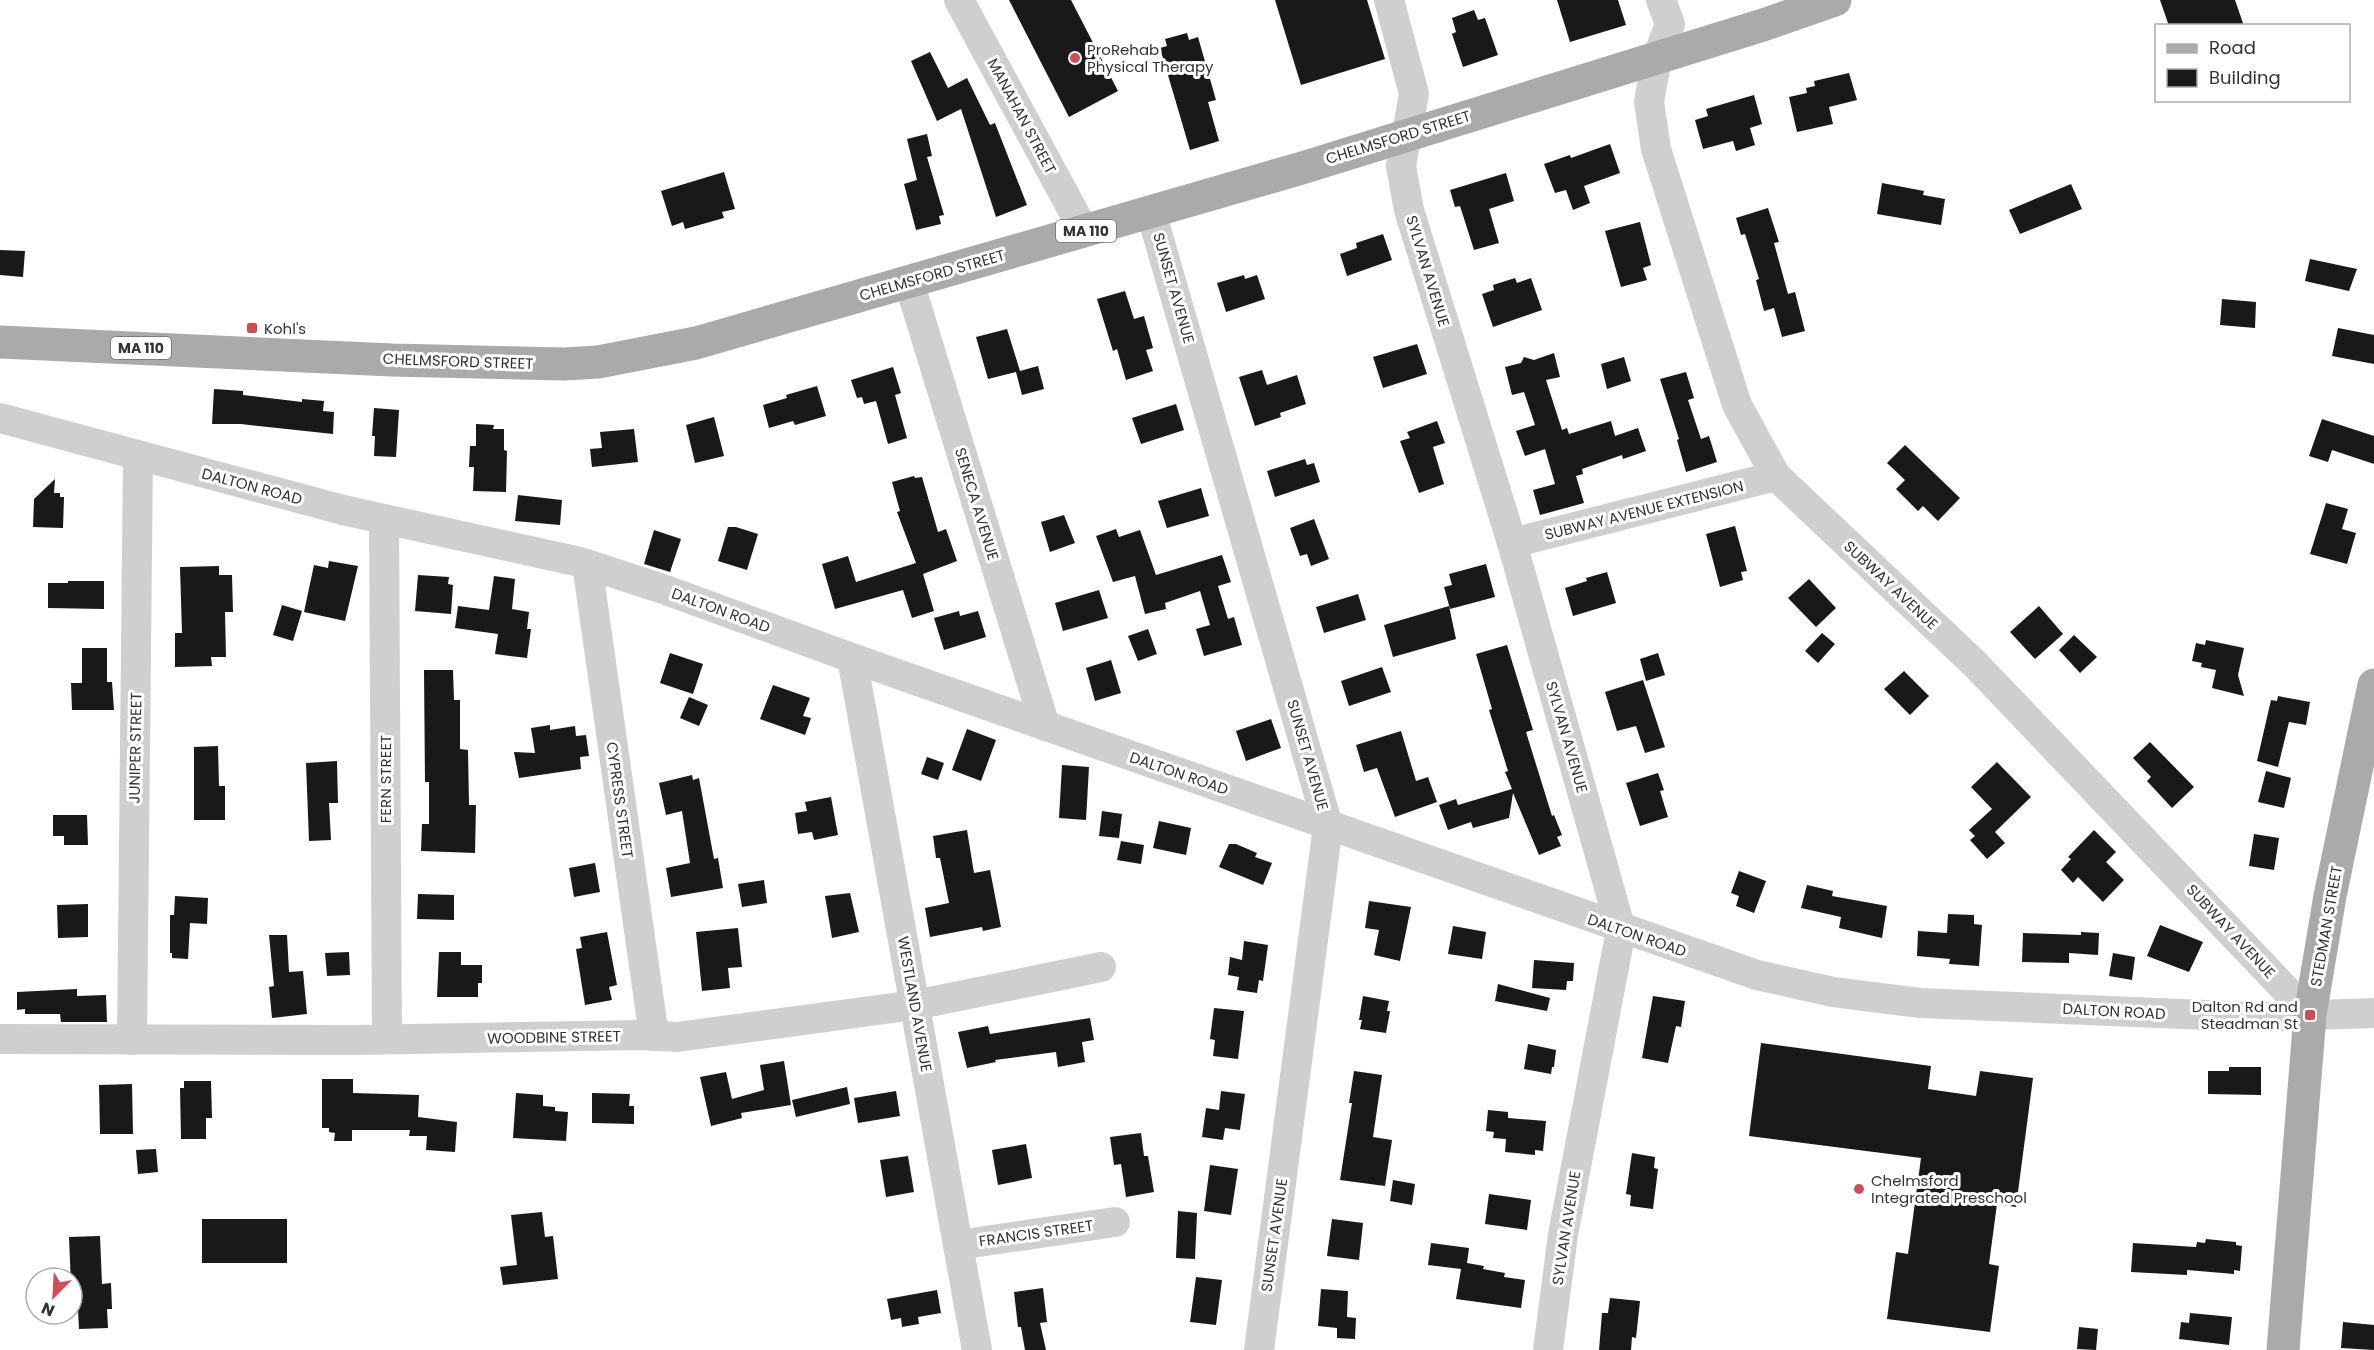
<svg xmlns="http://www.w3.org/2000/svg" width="2374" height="1350" font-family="Poppins,sans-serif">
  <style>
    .building { fill: #191919 }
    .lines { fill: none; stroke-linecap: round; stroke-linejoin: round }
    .minor { stroke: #cfcfcf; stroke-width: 30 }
    .major { stroke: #aaa; stroke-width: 33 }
    .poi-dot { fill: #d14c57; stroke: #fff; stroke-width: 2 }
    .labels { text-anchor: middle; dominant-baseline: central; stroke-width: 6; stroke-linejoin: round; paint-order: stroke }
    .shield { fill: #fff; stroke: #707070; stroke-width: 1.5 }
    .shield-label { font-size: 14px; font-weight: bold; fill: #323232 }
    .poi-label { font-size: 15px; fill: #323232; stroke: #fff; text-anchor: start }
    .street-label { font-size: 15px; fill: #323232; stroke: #fff }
  </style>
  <rect width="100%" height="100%" fill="#fff"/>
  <g class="building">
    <polygon points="1009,0 1071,0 1118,91 1069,117"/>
    <polygon points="1275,0 1367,0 1385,59 1301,85"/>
    <polygon points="1557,0 1618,0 1626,25 1570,42"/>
    <polygon points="2160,0 2235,0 2244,26 2169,26"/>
    <polygon points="1474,10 1478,20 1485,18 1498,55 1463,67 1452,34 1456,32 1452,18"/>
    <polygon points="1187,33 1189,40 1198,37 1216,100 1208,102 1219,141 1190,150 1160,48 1167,46 1165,39"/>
    <polygon points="930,52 948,88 967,78 990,125 995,123 1027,205 996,217 961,109 937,121 911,61"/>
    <polygon points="1849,73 1857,100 1829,107 1833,124 1797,132 1789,97 1807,93 1806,88 1815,86 1814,81"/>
    <polygon points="1754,95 1762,124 1750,128 1755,145 1736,151 1733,141 1703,149 1695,120 1708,116 1706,109"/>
    <polygon points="927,134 932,156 927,157 944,215 939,216 941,224 916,230 904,184 917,180 907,139"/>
    <polygon points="1610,144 1620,173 1584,186 1590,203 1573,210 1566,190 1555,193 1544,164 1570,155 1571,158"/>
    <polygon points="724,172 735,209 722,212 724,218 685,229 683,222 672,226 661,191"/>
    <polygon points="1506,173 1514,201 1489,209 1499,243 1474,250 1460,206 1455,207 1450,190"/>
    <polygon points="1882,183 1924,191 1923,195 1945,199 1941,225 1877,214"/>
    <polygon points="2071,184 2082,209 2020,234 2009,210"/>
    <polygon points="1768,208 1779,242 1774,243 1788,294 1795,292 1805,331 1782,337 1774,308 1764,311 1756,280 1759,279 1745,234 1741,235 1736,218"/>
    <polygon points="1640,222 1651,265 1643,268 1647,280 1621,287 1605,231"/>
    <polygon points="1383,234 1392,260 1347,276 1340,254 1357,248 1356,243"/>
    <polygon points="0,250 25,251 23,277 0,275"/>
    <polygon points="2310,259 2357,269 2349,291 2305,281"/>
    <polygon points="1244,275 1245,279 1257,275 1265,299 1226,312 1217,283"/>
    <polygon points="1515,278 1517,283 1531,278 1542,310 1493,327 1482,294 1494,290 1493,285"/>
    <polygon points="1125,291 1134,319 1144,316 1153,348 1146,350 1153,371 1126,380 1117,349 1113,351 1097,299"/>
    <polygon points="2222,299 2256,302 2255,328 2220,325"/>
    <polygon points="2338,328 2374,335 2374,364 2332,356"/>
    <polygon points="1007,329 1020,371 1038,366 1044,389 1022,395 1016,372 988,379 976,337"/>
    <polygon points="1417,344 1427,374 1383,388 1373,357"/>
    <polygon points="1554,353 1560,377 1546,380 1562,430 1567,428 1569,434 1611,421 1615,436 1638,428 1646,451 1623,459 1622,455 1582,469 1583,474 1576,476 1584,503 1540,515 1533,490 1555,484 1545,449 1525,456 1516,431 1535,425 1524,392 1512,395 1505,367 1521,363 1524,357 1534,360"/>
    <polygon points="1624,357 1631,381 1607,389 1601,364"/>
    <polygon points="893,367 901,393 895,395 907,438 888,444 876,401 864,404 862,397 857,398 851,380"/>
    <polygon points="1262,370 1267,385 1297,375 1306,404 1280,413 1281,417 1255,426 1239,377"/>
    <polygon points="1686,372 1694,398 1688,400 1701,439 1709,436 1717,462 1686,472 1677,440 1679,439 1660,379"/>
    <polygon points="817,386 826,416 795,425 793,421 769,428 763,405 787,398 786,395"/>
    <polygon points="214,389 243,391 243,395 302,402 302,399 324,401 323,411 334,412 333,434 241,424 212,424"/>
    <polygon points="1176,404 1184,430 1141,444 1132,418"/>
    <polygon points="374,408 399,410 396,457 374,456 375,436 372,436"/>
    <polygon points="714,417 724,456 695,463 686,425"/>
    <polygon points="2322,419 2374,436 2374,464 2332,450 2328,462 2309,456"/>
    <polygon points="1437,421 1445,443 1433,447 1444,484 1419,493 1400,441 1410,438 1407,432"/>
    <polygon points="476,424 494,425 493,429 504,429 504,450 507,451 506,492 473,491 474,467 469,467 470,446 476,446"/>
    <polygon points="634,429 638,462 592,467 590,449 602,448 600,432"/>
    <polygon points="1905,445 1960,498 1938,521 1923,506 1918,511 1896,489 1905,480 1887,463"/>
    <polygon points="1305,459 1307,465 1314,463 1320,482 1275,497 1267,471"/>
    <polygon points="914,476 915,478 922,477 938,532 946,529 957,561 923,574 934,611 912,618 903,590 835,609 822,564 848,556 856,582 916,563 897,512 900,511 892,482"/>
    <polygon points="55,479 54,493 60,493 60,497 64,497 63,528 33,527 34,499"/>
    <polygon points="1201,488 1209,516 1167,528 1158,501"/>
    <polygon points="518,495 562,500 560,525 515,521"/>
    <polygon points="2326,503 2348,509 2342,529 2356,533 2347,564 2310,554"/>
    <polygon points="1064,515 1075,543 1050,552 1041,522"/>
    <polygon points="1314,519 1329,559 1311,566 1307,554 1300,556 1290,528"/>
    <polygon points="1735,526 1747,571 1741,572 1743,580 1720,587 1706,534"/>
    <polygon points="728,527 736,527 758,534 747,570 718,561"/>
    <polygon points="1116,529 1119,537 1140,530 1156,575 1222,555 1231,582 1218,586 1228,619 1234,617 1242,645 1204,656 1196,629 1210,625 1200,591 1165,603 1166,609 1145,614 1135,576 1113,582 1096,536"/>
    <polygon points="654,530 681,539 670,572 644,564"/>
    <polygon points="329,561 358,566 345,621 304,612 314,565 328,568"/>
    <polygon points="1486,564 1495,597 1450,609 1444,587 1452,585 1449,574"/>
    <polygon points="219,566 219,575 232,575 233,612 225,612 226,657 211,657 212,666 175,667 175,633 182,633 180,567"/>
    <polygon points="1607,572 1616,603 1573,616 1565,588 1587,581 1586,578"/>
    <polygon points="418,575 449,577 448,584 453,585 451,614 415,611"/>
    <polygon points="494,576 515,579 512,609 529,612 527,629 531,629 527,658 495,654 498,634 455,628 458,606 489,610"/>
    <polygon points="1809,579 1836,608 1816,627 1788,598"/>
    <polygon points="68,581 104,581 104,609 48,608 48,583 68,583"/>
    <polygon points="1099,590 1108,618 1063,631 1055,603"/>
    <polygon points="1358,594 1366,620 1324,633 1316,607"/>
    <polygon points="282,605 302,611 293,641 273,635"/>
    <polygon points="1449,606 1456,639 1393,657 1384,625"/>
    <polygon points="2039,606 2063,634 2035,659 2010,632"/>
    <polygon points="959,611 960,616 978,611 986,637 944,650 934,618"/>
    <polygon points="1148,629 1157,654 1138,661 1128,636"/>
    <polygon points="1822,633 1835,644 1818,663 1805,651"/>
    <polygon points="2074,635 2097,657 2080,673 2059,650"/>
    <polygon points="2206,640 2244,648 2238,675 2244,696 2212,688 2216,670 2201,667 2202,663 2192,661 2196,643 2205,645"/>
    <polygon points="1507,645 1533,730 1526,732 1552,816 1554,815 1562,835 1557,837 1561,846 1539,855 1513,793 1509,818 1473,828 1471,822 1448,830 1439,805 1456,799 1458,805 1512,789 1505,772 1508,771 1489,710 1492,709 1476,654"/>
    <polygon points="82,648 107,648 107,682 112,682 114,710 72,710 71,683 82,683"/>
    <polygon points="670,653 703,664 693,694 660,683"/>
    <polygon points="1658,653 1665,675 1646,681 1640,659"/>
    <polygon points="1111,660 1121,693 1095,701 1086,668"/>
    <polygon points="1382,667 1391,692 1349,706 1341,681"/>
    <polygon points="424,670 453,670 454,700 460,700 460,749 468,750 469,805 476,805 475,853 421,851 422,824 429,824 429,782 425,782"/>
    <polygon points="1904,671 1929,696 1910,715 1884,689"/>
    <polygon points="1643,680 1665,747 1645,753 1636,726 1617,731 1605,692"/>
    <polygon points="773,685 810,698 803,716 811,718 805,735 760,719"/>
    <polygon points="2278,696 2310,702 2306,725 2289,722 2278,767 2257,761 2271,700 2277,701"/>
    <polygon points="689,697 708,705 699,726 680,718"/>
    <polygon points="1271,719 1281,748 1246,761 1236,731"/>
    <polygon points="550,725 550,730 575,726 576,736 586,735 589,756 580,757 581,769 519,778 514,752 535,753 531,728"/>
    <polygon points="967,729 996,740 981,781 952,770"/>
    <polygon points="1401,731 1416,781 1428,777 1437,802 1395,817 1377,768 1364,772 1356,745"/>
    <polygon points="2150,742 2194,787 2172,808 2147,781 2151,777 2133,758"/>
    <polygon points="218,746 219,786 225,786 225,820 194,820 194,747"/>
    <polygon points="927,757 944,763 938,780 921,774"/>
    <polygon points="337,761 338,803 329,803 331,840 309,841 306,763"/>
    <polygon points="1997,762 2031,797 1995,832 2005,843 1987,859 1970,840 1975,836 1969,830 1992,809 1971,787"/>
    <polygon points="1062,765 1089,767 1086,820 1059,818"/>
    <polygon points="2266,771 2291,778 2284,808 2258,802"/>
    <polygon points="1658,773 1664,790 1660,791 1668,817 1640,826 1626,783"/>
    <polygon points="692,775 693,780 699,778 714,859 718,858 723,888 671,897 666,868 690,863 682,811 666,815 659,783"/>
    <polygon points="831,797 838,835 814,840 812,832 798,834 795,813 807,811 805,802"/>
    <polygon points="1102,811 1122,814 1119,838 1099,836"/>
    <polygon points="53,815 87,815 88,845 64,845 64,836 53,836"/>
    <polygon points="1159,821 1191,828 1186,855 1153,848"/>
    <polygon points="967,830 974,873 990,870 1001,927 983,931 982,927 930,937 925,908 949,903 940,858 936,858 933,836"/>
    <polygon points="2094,830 2116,852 2106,862 2124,880 2103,902 2078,877 2073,883 2061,870 2071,859 2068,857"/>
    <polygon points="2254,834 2279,838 2274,870 2249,866"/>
    <polygon points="1121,841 1144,845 1141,864 1117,860"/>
    <polygon points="1229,844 1236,844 1257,853 1255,857 1272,863 1263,885 1219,867"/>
    <polygon points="595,863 600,892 574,897 569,868"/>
    <polygon points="1739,871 1766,881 1754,913 1736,906 1739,896 1731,893"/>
    <polygon points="764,880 767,903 742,907 738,884"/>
    <polygon points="1807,885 1833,891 1832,896 1887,906 1882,938 1839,928 1841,917 1801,908"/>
    <polygon points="850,893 859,932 832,938 825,896"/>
    <polygon points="418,894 454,895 454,920 417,919"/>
    <polygon points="175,896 208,898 207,924 190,923 188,959 172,958 172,953 170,953 170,915 174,915"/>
    <polygon points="1369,901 1411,907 1400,961 1374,955 1379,930 1365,928"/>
    <polygon points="88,904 88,937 58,938 57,905"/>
    <polygon points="1948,914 1974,915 1974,924 1982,925 1979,966 1949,964 1950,959 1917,956 1918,931 1947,933"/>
    <polygon points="2160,925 2203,942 2189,972 2147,956"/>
    <polygon points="1453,926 1486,932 1482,959 1448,954"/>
    <polygon points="738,928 742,967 728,968 730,988 702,991 696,932"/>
    <polygon points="607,932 617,985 609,987 612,1000 585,1005 576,949 582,948 580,937"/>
    <polygon points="2081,932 2099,933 2098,955 2069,953 2069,963 2022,962 2023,933 2081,935"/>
    <polygon points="269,935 287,935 289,972 303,971 307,1014 272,1018 269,987 274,986"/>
    <polygon points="1244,941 1268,945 1263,981 1259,980 1257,993 1237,990 1239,977 1228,975 1230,957 1242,960"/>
    <polygon points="349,952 350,975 327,976 325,953"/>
    <polygon points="439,952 461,952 461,965 482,965 482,983 478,983 478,997 437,997"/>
    <polygon points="2113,953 2135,957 2132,980 2109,976"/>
    <polygon points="1534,960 1574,963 1573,981 1567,981 1566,990 1532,988"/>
    <polygon points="1498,984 1550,998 1547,1011 1495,1001"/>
    <polygon points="77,989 77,996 106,995 107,1022 61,1022 60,1014 25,1014 25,1009 17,1010 17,992"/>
    <polygon points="1363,996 1389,1001 1387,1011 1390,1011 1386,1033 1360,1029 1362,1020 1359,1020"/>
    <polygon points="1653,996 1685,1001 1681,1027 1676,1026 1668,1063 1642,1058"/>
    <polygon points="1214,1008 1244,1011 1238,1059 1213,1056 1215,1040 1210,1039"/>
    <polygon points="1090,1018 1094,1040 1082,1042 1085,1062 1058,1067 1056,1052 995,1060 996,1062 967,1068 958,1032 988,1026 990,1034"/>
    <polygon points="1761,1043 1931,1066 1928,1089 1976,1096 1980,1071 2033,1078 2016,1207 1997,1204 1989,1264 1999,1266 1990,1332 1887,1319 1896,1252 1908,1254 1921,1158 1749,1136"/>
    <polygon points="1528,1044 1556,1050 1554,1067 1552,1067 1551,1074 1524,1069"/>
    <polygon points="784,1061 791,1105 741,1113 742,1118 711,1126 700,1077 726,1072 732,1099 764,1090 760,1065"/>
    <polygon points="2229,1067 2261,1067 2261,1095 2208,1094 2208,1071 2229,1071"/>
    <polygon points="1354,1071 1382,1075 1373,1137 1392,1140 1385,1186 1340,1180 1352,1103 1349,1103"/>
    <polygon points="322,1079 353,1079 353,1093 419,1095 418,1117 457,1122 455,1152 426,1150 427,1136 409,1136 410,1130 352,1130 352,1141 334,1141 335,1133 329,1132 329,1128 322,1128"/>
    <polygon points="184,1081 211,1081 212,1118 206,1118 206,1139 181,1139 180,1088 184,1088"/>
    <polygon points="132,1084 133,1134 100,1134 99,1085"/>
    <polygon points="847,1087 850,1104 796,1117 792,1100"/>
    <polygon points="896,1091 900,1116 858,1123 854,1098"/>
    <polygon points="1221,1091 1245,1094 1240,1130 1225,1128 1223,1140 1202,1137 1206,1108 1219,1110"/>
    <polygon points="516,1093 543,1095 543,1106 555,1107 555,1111 568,1112 566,1141 513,1138"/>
    <polygon points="592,1093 630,1094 629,1106 634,1106 634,1124 592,1123"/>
    <polygon points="1488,1110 1508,1112 1508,1118 1546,1121 1543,1151 1535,1150 1535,1155 1505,1152 1506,1139 1493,1138 1494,1132 1486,1131"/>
    <polygon points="1141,1133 1144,1156 1148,1156 1154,1192 1126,1197 1121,1164 1114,1165 1110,1137"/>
    <polygon points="1026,1144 1032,1178 998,1185 992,1150"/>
    <polygon points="156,1149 158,1172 138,1174 136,1150"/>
    <polygon points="1632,1153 1655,1157 1654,1168 1658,1169 1653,1209 1630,1206 1631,1195 1626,1194"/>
    <polygon points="908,1156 914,1192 886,1197 880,1160"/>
    <polygon points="1210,1165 1238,1169 1231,1215 1204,1211"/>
    <polygon points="1393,1180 1415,1184 1412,1205 1390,1201"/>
    <polygon points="1489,1194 1531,1200 1527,1230 1485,1224"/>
    <polygon points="1178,1211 1197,1213 1195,1259 1176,1258"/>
    <polygon points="542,1212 545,1237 553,1236 558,1279 503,1285 500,1267 517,1265 511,1215"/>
    <rect x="202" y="1219" width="85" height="44"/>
    <polygon points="1332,1219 1363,1223 1359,1260 1327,1256"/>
    <polygon points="100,1236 102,1284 111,1283 112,1309 107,1309 108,1328 79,1329 78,1310 72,1310 69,1237"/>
    <polygon points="2206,1239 2236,1242 2236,1245 2242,1246 2240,1271 2234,1270 2234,1274 2187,1270 2187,1275 2131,1272 2133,1243 2196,1247 2197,1242 2205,1243"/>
    <polygon points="1431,1243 1469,1248 1467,1263 1484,1266 1483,1269 1505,1273 1504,1277 1525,1280 1521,1308 1456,1299 1461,1269 1428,1265"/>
    <polygon points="1196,1277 1222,1280 1216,1325 1190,1322"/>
    <polygon points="1043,1288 1047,1322 1040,1323 1046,1350 1025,1350 1021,1327 1018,1327 1014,1292"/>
    <polygon points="1321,1289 1348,1291 1347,1317 1356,1318 1355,1339 1337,1338 1337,1328 1318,1326"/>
    <polygon points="937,1290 941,1313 918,1317 919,1324 902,1327 901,1318 891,1320 887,1299"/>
    <polygon points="1610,1298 1640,1301 1636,1338 1632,1337 1631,1350 1599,1350 1602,1313 1608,1313"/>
    <polygon points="2190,1313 2232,1317 2229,1345 2179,1339 2181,1322 2189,1323"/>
    <polygon points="2343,1322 2374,1325 2374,1350 2341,1348"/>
    <polygon points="2079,1327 2098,1329 2096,1350 2077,1349"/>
  </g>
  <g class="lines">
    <g class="minor">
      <polyline points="959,0 1084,231"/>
      <polyline points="1389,0 1414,94 1401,166 1409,210 1512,543 1621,930 1563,1235 1548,1350"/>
      <polyline points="1661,0 1670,24 1657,58 1649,102 1656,149 1737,405 1776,476 1975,664 2310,1015"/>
      <polyline points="1151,212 1328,826 1259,1350"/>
      <polyline points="909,282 1045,726"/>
      <polyline points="0,418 343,510 580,562 663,589 852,658 1757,975 1833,992 1920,1003 2255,1017 2374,1013"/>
      <polyline points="384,519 387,1039"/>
      <polyline points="1512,543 1776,476"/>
      <polyline points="587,564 654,1036"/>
      <polyline points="852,658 977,1350"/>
      <polyline points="0,1039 354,1040 642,1035 677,1037 915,1005 1101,967"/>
      <polyline points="132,1040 138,456"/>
      <polyline points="958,1245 1115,1222"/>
    </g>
    <g class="major">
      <polyline points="0,342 392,360 564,364 598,362 696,343 1302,168 1763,25 1835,0"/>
      <polyline points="2283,1350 2310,1015 2330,896 2374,685"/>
    </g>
  </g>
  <g class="poi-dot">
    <circle cx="1075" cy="58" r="6"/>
    <rect x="246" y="322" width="12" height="12" rx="3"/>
    <rect x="2304" y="1009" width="12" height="12" rx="3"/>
    <circle cx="1859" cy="1189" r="6"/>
  </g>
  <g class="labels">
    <g class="shield">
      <rect x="1056" y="220" width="60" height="22" rx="4.5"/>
      <rect x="111" y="337" width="60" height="22" rx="4.5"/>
    </g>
    <g class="shield-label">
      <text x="1086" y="231">MA 110</text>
      <text x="141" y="348">MA 110</text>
    </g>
    <g class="poi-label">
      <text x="1087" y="49">ProRehab<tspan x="1087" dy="17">Physical Therapy</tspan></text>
      <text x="264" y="328">Kohl's</text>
      <text x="2298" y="1006" text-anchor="end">Dalton Rd and<tspan x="2298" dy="17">Steadman St</tspan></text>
      <text x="1871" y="1180">Chelmsford<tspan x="1871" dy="17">Integrated Preschool</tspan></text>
    </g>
    <g class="street-label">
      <text transform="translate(1022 116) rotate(62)">MANAHAN STREET</text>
      <text transform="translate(1398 137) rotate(-17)">CHELMSFORD STREET</text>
      <text transform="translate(1428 271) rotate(73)">SYLVAN AVENUE</text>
      <text transform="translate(932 275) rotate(-16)">CHELMSFORD STREET</text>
      <text transform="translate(1174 288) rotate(74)">SUNSET AVENUE</text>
      <text transform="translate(458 361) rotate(2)">CHELMSFORD STREET</text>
      <text transform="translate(252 486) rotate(15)">DALTON ROAD</text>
      <text transform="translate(977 504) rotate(73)">SENECA AVENUE</text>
      <text transform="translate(1644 510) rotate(-14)">SUBWAY AVENUE EXTENSION</text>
      <text transform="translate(1891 585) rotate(43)">SUBWAY AVENUE</text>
      <text transform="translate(721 610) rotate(20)">DALTON ROAD</text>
      <text transform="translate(1567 737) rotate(74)">SYLVAN AVENUE</text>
      <text transform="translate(135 748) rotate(-89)">JUNIPER STREET</text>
      <text transform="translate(1308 755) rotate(74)">SUNSET AVENUE</text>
      <text transform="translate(1179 773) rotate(19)">DALTON ROAD</text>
      <text transform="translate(385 779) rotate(-90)">FERN STREET</text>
      <text transform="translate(620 800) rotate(82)">CYPRESS STREET</text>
      <text transform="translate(2326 926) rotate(-80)">STEDMAN STREET</text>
      <text transform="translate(2231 931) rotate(47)">SUBWAY AVENUE</text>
      <text transform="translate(1637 935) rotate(19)">DALTON ROAD</text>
      <text transform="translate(915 1004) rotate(80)">WESTLAND AVENUE</text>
      <text transform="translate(2114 1011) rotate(3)">DALTON ROAD</text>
      <text transform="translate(554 1037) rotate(-1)">WOODBINE STREET</text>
      <text transform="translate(1566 1228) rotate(-81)">SYLVAN AVENUE</text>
      <text transform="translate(1036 1233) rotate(-8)">FRANCIS STREET</text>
      <text transform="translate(1274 1235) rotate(-82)">SUNSET AVENUE</text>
    </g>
  </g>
  <rect x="2155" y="24" width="195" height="78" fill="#ffffff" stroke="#adadad" stroke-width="1.5"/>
  <rect x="2167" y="44" width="30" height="9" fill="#aaaaaa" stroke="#adadad" stroke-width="1.5"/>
  <text x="2209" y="54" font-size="18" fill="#323232">Road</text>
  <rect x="2167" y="69" width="30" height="18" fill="#191919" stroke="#adadad" stroke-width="1.5"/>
  <text x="2209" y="84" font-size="18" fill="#323232">Building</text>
  <g transform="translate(54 1296) rotate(204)"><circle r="28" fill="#ffffff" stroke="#adadad" stroke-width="1.5"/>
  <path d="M0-4.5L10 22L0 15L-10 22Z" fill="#d14c57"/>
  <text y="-9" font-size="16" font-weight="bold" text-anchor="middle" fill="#323232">N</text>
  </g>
</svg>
